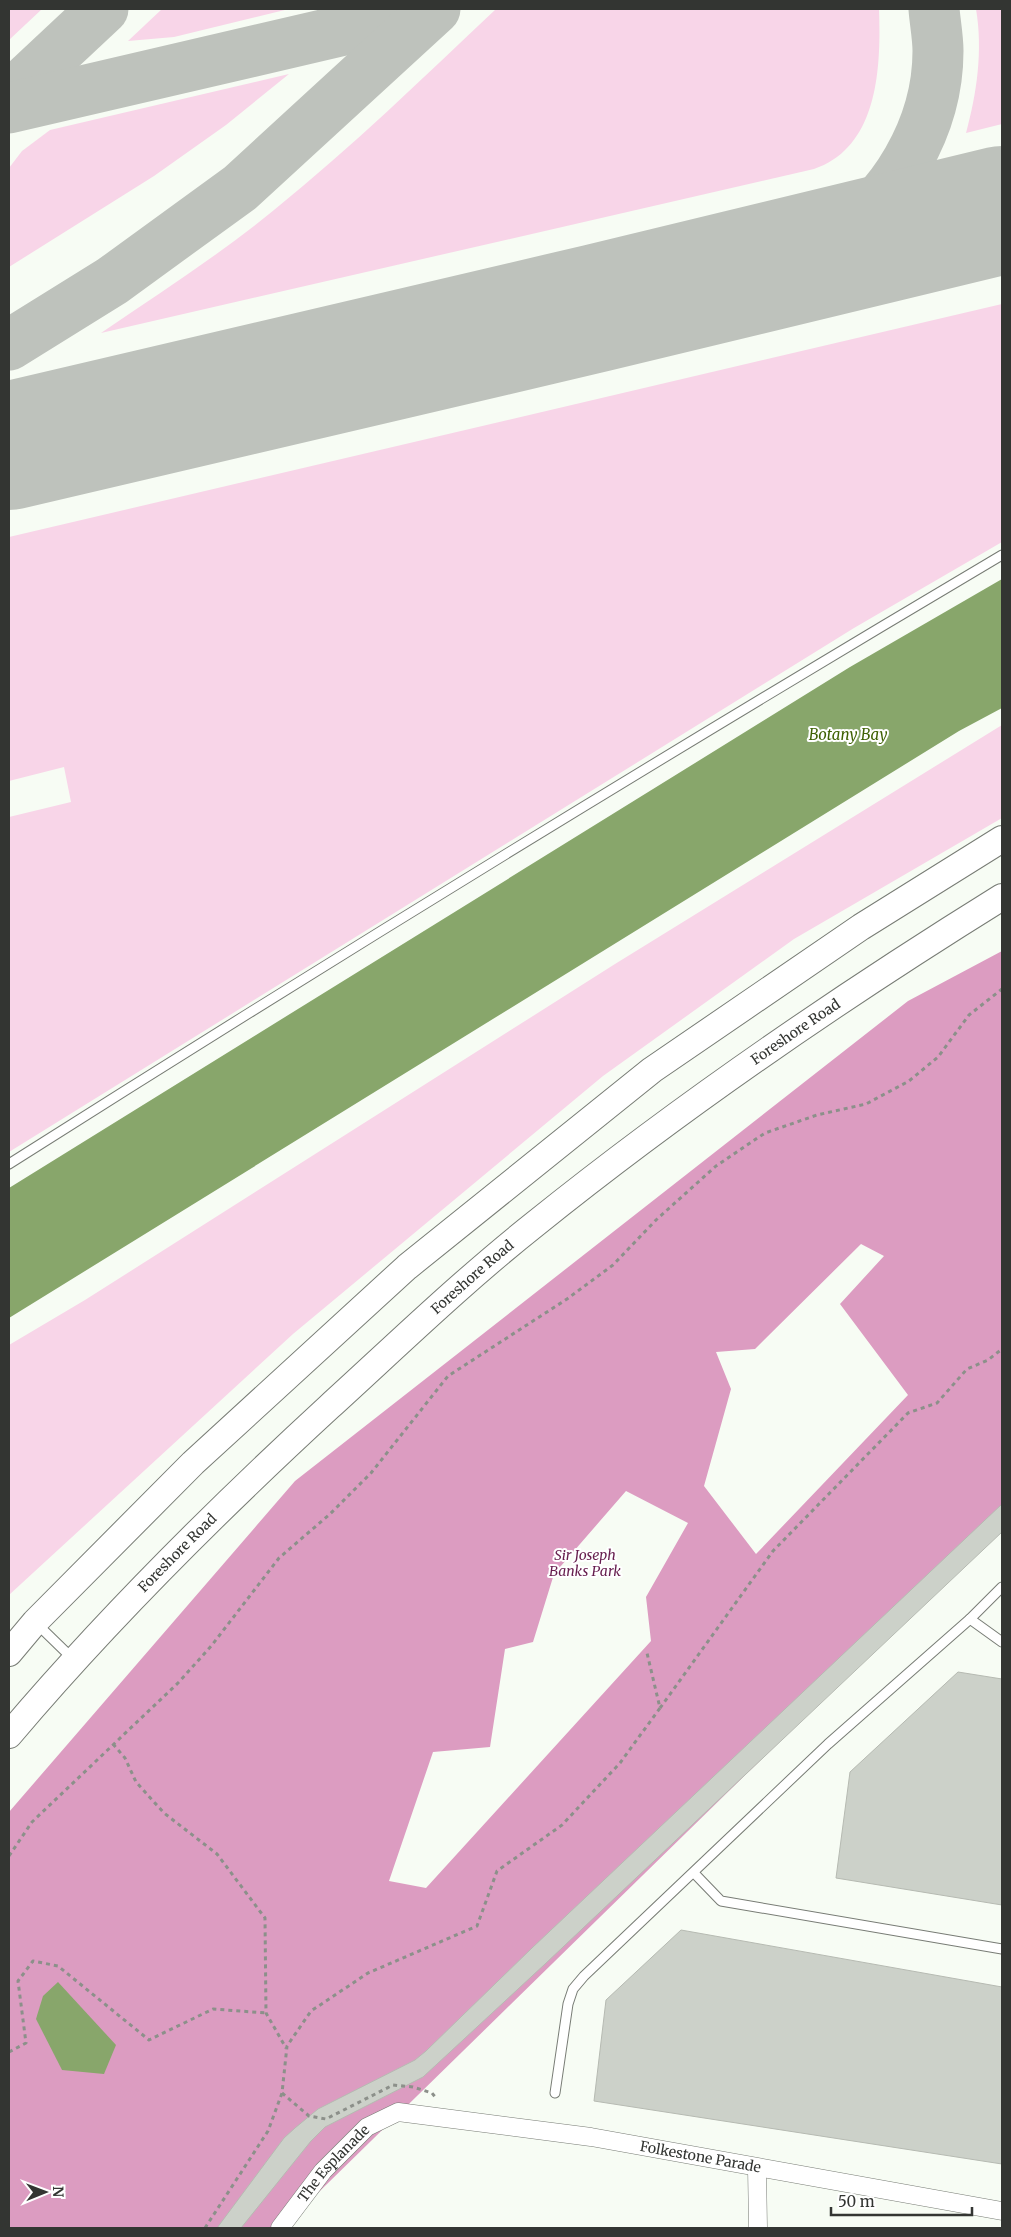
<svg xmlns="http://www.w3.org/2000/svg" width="1011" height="2237" font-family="Merriweather,serif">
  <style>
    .green { fill: #f8d5e8 }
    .forest { fill: #dc9cc1; fill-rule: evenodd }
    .water { fill: #88a66b }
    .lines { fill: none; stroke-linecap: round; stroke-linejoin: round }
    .taxiway { stroke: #bec2bc; stroke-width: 51 }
    .runway { stroke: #bec2bc; stroke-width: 128 }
    .building { fill: #ccd1c9; stroke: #b6bab2 }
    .lane-casing { stroke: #787c75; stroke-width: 11 }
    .street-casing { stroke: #787c75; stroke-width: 19 }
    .primary-casing { stroke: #787c75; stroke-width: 28 }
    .path { stroke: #8c908a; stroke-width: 3; stroke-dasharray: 4 4; stroke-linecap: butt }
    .lane { stroke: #fff; stroke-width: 9 }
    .street { stroke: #fff; stroke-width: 18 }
    .primary { stroke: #fff; stroke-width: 26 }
    .labels { text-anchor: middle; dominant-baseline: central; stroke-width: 4; stroke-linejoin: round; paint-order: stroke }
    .street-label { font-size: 14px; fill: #333532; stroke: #fff }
    .park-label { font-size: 14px; font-style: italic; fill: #661d4e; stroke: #fff }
    .water-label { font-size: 15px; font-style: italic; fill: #3e6103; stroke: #fff }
  </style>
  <rect width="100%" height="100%" fill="#f7fcf4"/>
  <g class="green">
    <polygon points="9,9 42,9 9,40"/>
    <polygon points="162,9 289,9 174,37 128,41"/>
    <path d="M 496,9 L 879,9 C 881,66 879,147 814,169 L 101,333 C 160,293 219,255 274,210 C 352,147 424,77 496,9 Z"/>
    <path d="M 976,9 L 1002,9 L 1002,124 L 966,133 C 977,93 983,50 976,9 Z"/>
    <polygon points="289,74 226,125 154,176 9,267 9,168 22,151 50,130"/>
    <polygon points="1002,304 1002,542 854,628 9,1152 9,817 71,802 64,767 9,781 9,537"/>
    <polygon points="1002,725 1002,818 794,939 603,1076 293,1334 9,1595 9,1345 85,1300 615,964"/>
  </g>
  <path class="forest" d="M 1002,951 L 1002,1524 L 282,2228 L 9,2228 L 9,1812 L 295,1481 L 908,1001 ZM 861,1244 L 884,1256 L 840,1304 L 908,1395 L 756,1554 L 704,1486 L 731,1389 L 716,1352 L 755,1349 ZM 626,1491 L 688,1523 L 646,1597 L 651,1641 L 426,1888 L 389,1881 L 433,1752 L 490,1747 L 505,1649 L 533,1642 L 554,1574 Z"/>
  <g class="water">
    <polygon points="1002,579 1002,708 959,731 9,1318 9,1188 850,667"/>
    <polygon points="58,1982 116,2045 104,2074 62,2070 36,2019 43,1996"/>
  </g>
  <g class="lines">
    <g class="taxiway">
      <polyline points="9,97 103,9"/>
      <polyline points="9,108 370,24 412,9"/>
      <path d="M 776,263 C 794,257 812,251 829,241 C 894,203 938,126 938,51 C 938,37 935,22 934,9"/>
      <polyline points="9,345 112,281 240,188 435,9"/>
      <polyline points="9,446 119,420"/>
    </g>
    <polyline class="runway" points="9,446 597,308 1002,210"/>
  </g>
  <g class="building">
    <polygon points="1002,1504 1002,1532 545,1964 423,2077 325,2127 311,2141 241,2228 217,2228 284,2138 295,2128 318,2109 415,2060 426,2051 532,1948"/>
    <polygon points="958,1672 1002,1679 1002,1905 836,1878 850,1772"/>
    <polygon points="681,1930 1002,1987 1002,2164 594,2101 606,2000"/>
  </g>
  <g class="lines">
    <defs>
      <g id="lane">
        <path d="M 9,1164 C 337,956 668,753 1002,555"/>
        <polyline points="970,1619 1002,1642"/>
        <polyline points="36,1623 73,1659"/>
        <polyline points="694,1873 721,1901 1002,1949"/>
        <polyline points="555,2093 568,2004 573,1989 584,1976 828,1744 970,1619 1002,1587"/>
      </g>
      <g id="street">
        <polyline points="757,2168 758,2228"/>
        <path id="s1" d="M 280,2228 L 323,2171 L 367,2127 L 398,2112 L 591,2137 L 1002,2211"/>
      </g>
      <g id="primary">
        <polyline points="9,1653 35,1622 193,1463 407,1267 652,1070 861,927 1002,839"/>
        <path id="s2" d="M 9,1735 C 108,1618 216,1511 329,1407 C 397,1345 463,1281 535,1224 C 683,1105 841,997 1002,897"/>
      </g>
    </defs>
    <use href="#lane" class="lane-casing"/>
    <use href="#street" class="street-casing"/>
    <use href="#primary" class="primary-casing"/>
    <g class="path">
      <polyline points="660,1708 773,1551 908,1413 937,1403 967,1369 988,1360 1002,1349"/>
      <polyline points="113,1744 125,1758 136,1782 164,1813 217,1854 265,1918 266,2013 286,2048"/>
      <polyline points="9,1856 32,1822 179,1682 212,1645 279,1558 330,1514 371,1473 448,1376 567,1299 613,1265 656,1220 716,1166 765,1133 817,1115 866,1104 909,1081 938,1057 969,1015 1002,989"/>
      <polyline points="9,2052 26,2043 18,1981 33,1961 58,1966 149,2040 213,2009 266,2013"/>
      <polyline points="282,2093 309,2116 326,2119 393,2085 413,2087 432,2093 436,2098"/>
      <polyline points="205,2228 268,2131 282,2093 287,2046 311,2011 368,1973 477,1926 497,1871 562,1825 620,1763 660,1708 647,1653"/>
    </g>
    <use href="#lane" class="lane"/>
    <use href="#street" class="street"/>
    <use href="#primary" class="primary"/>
  </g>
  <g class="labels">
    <g class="street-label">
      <text stroke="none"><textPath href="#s2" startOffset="1058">Foreshore Road</textPath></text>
      <text stroke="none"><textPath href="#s2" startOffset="652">Foreshore Road</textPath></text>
      <text stroke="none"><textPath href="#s2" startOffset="248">Foreshore Road</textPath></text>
      <text stroke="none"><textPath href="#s1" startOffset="474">Folkestone Parade</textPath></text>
      <text stroke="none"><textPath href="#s1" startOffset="84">The Esplanade</textPath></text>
    </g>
    <g class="park-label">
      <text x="585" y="1555">Sir Joseph<tspan x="585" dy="16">Banks Park</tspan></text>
    </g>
    <g class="water-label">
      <text x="848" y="734">Botany Bay</text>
    </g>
  </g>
  <rect width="1011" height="2237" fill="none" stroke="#333532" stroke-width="20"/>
  <g transform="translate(45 2192) rotate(89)" stroke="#ffffff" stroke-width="4" paint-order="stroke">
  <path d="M0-4L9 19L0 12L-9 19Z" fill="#333532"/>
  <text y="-8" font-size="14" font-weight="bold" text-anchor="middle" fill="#333532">N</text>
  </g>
  <path d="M831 2207v8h141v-8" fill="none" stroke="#333532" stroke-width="2.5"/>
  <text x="838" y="2207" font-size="15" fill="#333532" stroke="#ffffff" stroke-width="4" paint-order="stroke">50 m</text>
</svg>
